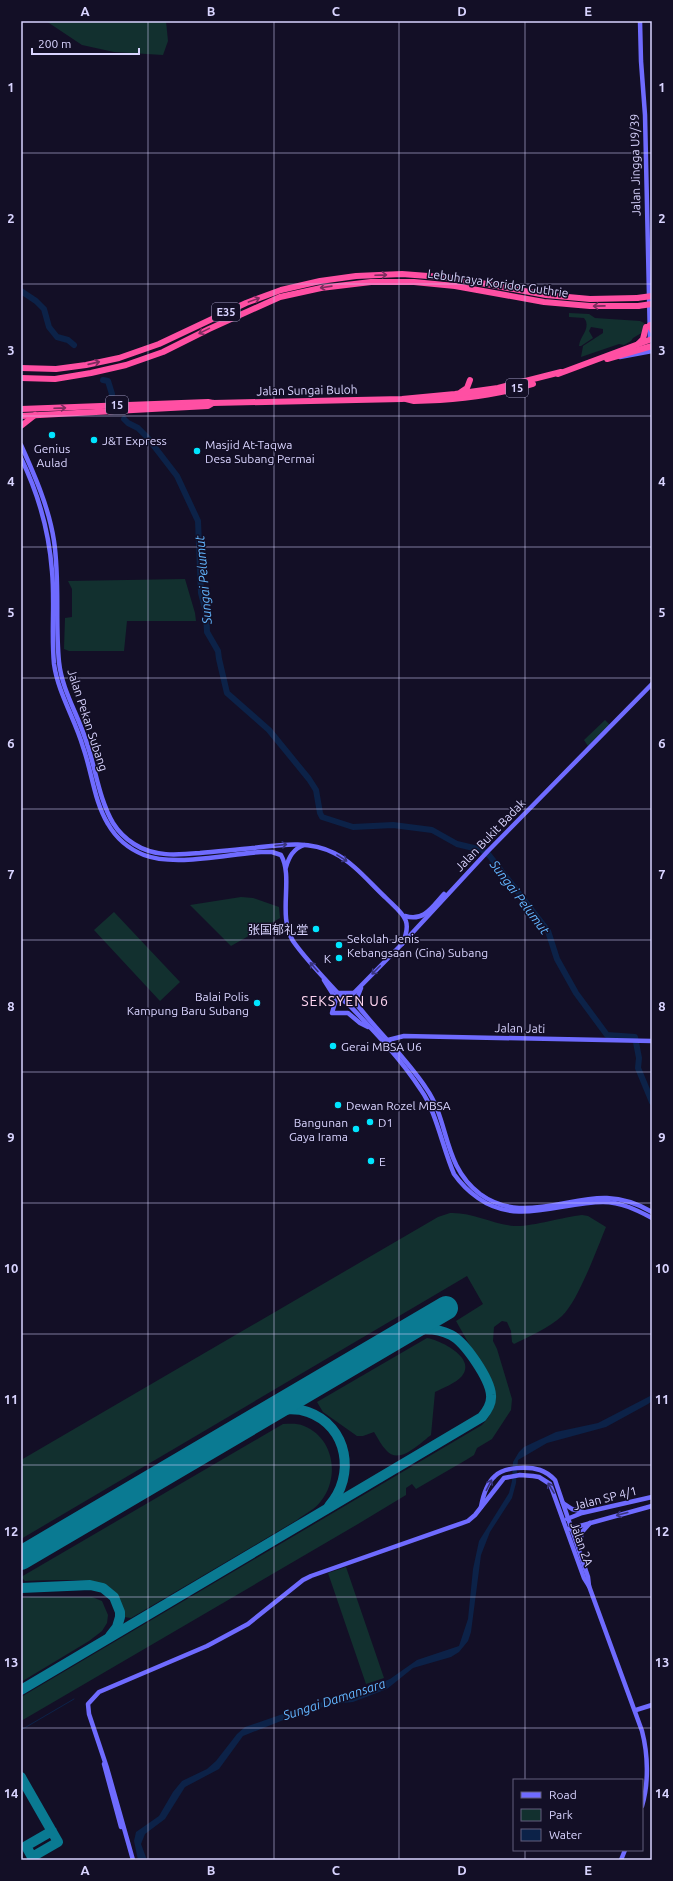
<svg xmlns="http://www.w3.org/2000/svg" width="673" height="1881" font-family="Ubuntu,'Noto Sans SC',sans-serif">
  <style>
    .green { fill: #12302f }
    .water { fill: #0c2248 }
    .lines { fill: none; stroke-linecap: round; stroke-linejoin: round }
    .stream { stroke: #0c2248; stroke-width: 1 }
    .river { stroke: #0c2248; stroke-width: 6 }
    .taxiway { stroke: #0a7a92; stroke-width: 10 }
    .runway { stroke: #0a7a92; stroke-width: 24 }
    .secondary { stroke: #6f6bff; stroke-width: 4.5 }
    .highway { stroke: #ff4fa3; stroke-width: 6 }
    .highway-bridge { stroke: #ff4fa3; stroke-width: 6 }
    .oneway { stroke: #7d2c5e }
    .oneway2 { stroke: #38347d }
    .grid { fill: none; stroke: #d9d4ff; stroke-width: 1; stroke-opacity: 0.55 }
    .poi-dot { fill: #00e5ff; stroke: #130f26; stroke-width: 1.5 }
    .labels { text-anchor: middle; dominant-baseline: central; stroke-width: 3; stroke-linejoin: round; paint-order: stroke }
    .shield { fill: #130f26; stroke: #9e99be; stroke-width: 1 }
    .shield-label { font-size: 11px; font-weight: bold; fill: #d9d4ff }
    .street-label { font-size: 12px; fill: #d9d4ff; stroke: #130f26 }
    .poi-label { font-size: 12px; fill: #d9d4ff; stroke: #130f26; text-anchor: start }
    .water-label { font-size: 13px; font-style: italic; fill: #62b6ff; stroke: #130f26 }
    .quarter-label { font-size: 14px; letter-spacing: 1px; fill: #ffd6f0; stroke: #130f26 }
    .neatline { fill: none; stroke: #d9d4ff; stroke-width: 1.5 }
    .grid-label { font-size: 13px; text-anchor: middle; font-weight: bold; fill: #d9d4ff }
  </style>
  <rect width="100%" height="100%" fill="#130f26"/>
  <g class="green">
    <polygon points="46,21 166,21 168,41 163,55 114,52 82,45"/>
    <path d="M 569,313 L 589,314 L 595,318 L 640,321 L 644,323 L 643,332 L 633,338 L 631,341 L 624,345 L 619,344 L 581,357 L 583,346 L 603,333 L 603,329 L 591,327 L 589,331 L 593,338 L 581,346 L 579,346 C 580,336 589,331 586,321 L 584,318 L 569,317 Z"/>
    <polygon points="185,579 195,613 196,621 127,621 124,651 69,651 64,649 65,618 72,617 72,589 68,581"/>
    <polygon points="605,720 610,725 588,746 584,740"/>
    <polygon points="241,897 253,898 279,907 280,918 231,946 190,905"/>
    <polygon points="114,912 180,982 160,1001 94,930"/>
    <path d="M 450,1213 C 472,1212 492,1224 514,1226 C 531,1227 563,1217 582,1215 L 588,1216 L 606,1227 C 597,1249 578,1301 562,1316 C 549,1328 530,1336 514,1344 L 512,1342 L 511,1331 L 507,1322 L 502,1321 L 494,1327 L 493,1341 L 497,1349 L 512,1399 L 511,1410 L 492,1439 L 477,1448 L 474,1455 L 466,1460 L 416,1489 L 412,1484 L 406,1488 L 406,1495 L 358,1524 L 21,1721 L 21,1697 L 482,1425 C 493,1414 495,1404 494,1388 L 456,1321 L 483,1304 L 467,1276 L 21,1539 L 21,1460 L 438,1217 Z"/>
    <path d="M 427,1338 C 440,1340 477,1358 462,1376 C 456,1383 443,1388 435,1392 L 431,1435 C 420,1443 399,1466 386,1450 C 381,1445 378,1438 374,1432 L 363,1436 L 357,1436 L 323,1412 L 317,1402 Z"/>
    <path d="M 283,1424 C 290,1424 297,1423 304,1426 C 334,1438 340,1477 321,1501 C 316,1509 304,1514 297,1520 L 131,1618 L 124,1617 C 120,1582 98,1580 68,1580 C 54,1580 40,1580 25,1581 L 21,1577 Z"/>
    <polygon points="346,1567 384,1678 366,1684 328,1573"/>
    <polygon points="31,1597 92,1597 102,1601 108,1615 107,1623 102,1631 89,1641 21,1682 21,1598"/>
  </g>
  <polygon class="water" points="652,1395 652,1401 648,1404 606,1427 547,1443 518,1460 516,1483 512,1498 490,1532 481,1555 471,1632 468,1641 459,1652 451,1657 413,1668 387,1689 353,1702 332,1704 286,1719 243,1736 219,1769 185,1787 165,1819 145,1834 141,1844 147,1860 138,1860 134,1841 136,1832 159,1816 173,1792 182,1781 207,1769 216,1761 237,1734 245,1727 300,1708 354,1694 390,1679 417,1660 459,1646 468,1619 473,1569 479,1541 509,1493 512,1481 513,1462 519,1452 524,1447 556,1432 598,1423"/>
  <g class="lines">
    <polyline class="stream" points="21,1730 74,1699"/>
    <g class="river">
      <polyline points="21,291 36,301 44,309 49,327 57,337 68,340 74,345"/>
      <polyline points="103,380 108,381 112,394"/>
      <polyline points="124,419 128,423 138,428 147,437 177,476 198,521 201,593 206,612 207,632 218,651 219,659 227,693 269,730 309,779 316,790 320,813 322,817 353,827 393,825 432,830 457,844 482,850 489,855 548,931 557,959 576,993 607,1035 635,1037 639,1058 638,1068 652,1102"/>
    </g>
    <g class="taxiway">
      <path d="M 269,1412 C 282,1409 295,1407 308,1412 C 348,1426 356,1476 329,1506"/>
      <polyline points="21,1588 90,1585 103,1588 114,1597 120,1612 120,1617 117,1627 110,1636"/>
      <path d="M 21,1690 L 482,1417 C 487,1411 492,1404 491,1395 C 490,1379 465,1342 451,1335 C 435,1327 419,1328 403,1333"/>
      <polyline points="21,1777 22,1779 58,1842 32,1857 26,1846 52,1831"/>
    </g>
    <polyline class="runway" points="21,1558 446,1308"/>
    <g class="secondary">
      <polyline points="640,21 641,61 645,115 650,340"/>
      <polyline points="620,357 652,351"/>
      <path d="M 21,445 C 35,476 49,508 54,541 C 60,581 55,622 59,662 C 62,691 79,716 87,744 C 96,770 99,799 113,823 C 118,831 126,839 134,844 C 154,857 177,855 200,853 C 217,851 235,850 253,848 C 280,845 308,840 334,853 C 354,863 369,882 385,897 C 402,914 414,919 402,944"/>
      <path d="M 21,458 C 38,493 49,532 52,571 C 55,602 51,633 54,664 C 58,693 75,719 83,747 C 92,772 94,801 108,824 C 116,838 129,849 144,855 C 176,867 227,854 261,852 L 272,852 L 281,855 C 294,878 277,915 293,941 C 302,954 313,966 324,978 C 357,1015 394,1048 421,1090 C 436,1111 443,1149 454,1174 C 461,1184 468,1191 478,1198 C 517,1226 560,1202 603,1202 C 621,1202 637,1210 652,1218"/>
      <path d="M 286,867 C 289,857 293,849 304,845"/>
      <path d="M 405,916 C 424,922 432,907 444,894"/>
      <polyline points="324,980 336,999 332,1013 348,1013 360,1023 368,1027"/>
      <path d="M 361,988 L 357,998 L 358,1006 C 380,1034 406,1058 426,1088 C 450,1122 442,1165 480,1194 C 491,1202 505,1207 519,1208 C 570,1210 600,1182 652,1212"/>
      <polyline points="337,993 354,993"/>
      <polyline points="345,1002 402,944 488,851 652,684"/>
      <polyline points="388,1040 404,1036 652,1041"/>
      <polyline points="563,1503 572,1509 583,1512"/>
      <path d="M 481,1507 C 483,1496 487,1483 495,1476 C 504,1467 528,1466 540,1470 C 546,1472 551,1476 555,1480 L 588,1577 L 589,1586 L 642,1731 C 648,1754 649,1783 642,1806"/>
      <polyline points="567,1519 582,1513 652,1497"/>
      <polyline points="569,1529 652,1506"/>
      <polyline points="579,1546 582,1532 590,1523"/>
      <polyline points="636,1710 652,1705"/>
      <polyline points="104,1764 121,1827"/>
      <polyline points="133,1860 107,1768 89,1714 88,1704 99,1692 207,1646 248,1624 303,1580 311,1576 468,1521 475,1515 504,1478 520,1475 533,1476 539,1477 550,1484 584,1578 589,1586"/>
      <polyline points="621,1860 625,1850"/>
    </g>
    <g class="highway">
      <polyline points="650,325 652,330"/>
      <polyline points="638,344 643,339 646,327"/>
      <polyline points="607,359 652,346"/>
      <polyline points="21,368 56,369 86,365 119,358 159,344 246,303 281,290 320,281 356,276 402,274 454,278 546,295 590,299 637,298"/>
      <polyline points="558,374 652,339"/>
      <polyline points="21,378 55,379 91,373 126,365 163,352 209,329 280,297 321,288 371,282 414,282 455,286 544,302 590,306 638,306"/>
      <polyline points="461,392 467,388 470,380"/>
      <path d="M 406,399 L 414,401 C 454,400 494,396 533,384"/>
      <polyline points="21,409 208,402 213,403 402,399 455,394 498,388 561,372"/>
      <polyline points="21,416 208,406 213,403"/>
      <polyline points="21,426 35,415"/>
    </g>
    <g class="highway-bridge">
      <polyline points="637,298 652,296"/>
      <polyline points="638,306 652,304"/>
    </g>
  </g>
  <defs><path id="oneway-shaft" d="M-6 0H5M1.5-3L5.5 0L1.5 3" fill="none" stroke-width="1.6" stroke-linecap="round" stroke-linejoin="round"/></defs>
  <g class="oneway">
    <use href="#oneway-shaft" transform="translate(381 275) rotate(-2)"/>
    <use href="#oneway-shaft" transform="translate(326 287) rotate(172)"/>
    <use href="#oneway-shaft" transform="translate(254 300) rotate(-20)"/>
    <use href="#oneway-shaft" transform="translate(599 306) rotate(179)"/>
    <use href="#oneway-shaft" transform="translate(204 331) rotate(154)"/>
    <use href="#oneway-shaft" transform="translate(94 363) rotate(-13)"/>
    <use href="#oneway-shaft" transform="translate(60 408) rotate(-2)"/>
  </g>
  <g class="oneway2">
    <use href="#oneway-shaft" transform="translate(281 845) rotate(-6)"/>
    <use href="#oneway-shaft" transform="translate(342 858) rotate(32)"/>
    <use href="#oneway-shaft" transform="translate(314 967) rotate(-131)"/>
    <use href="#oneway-shaft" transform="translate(376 970) rotate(135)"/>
    <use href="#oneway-shaft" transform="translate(489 1485) rotate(-63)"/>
    <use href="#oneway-shaft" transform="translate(551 1488) rotate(-121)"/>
    <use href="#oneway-shaft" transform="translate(622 1514) rotate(165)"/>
  </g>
  <path class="grid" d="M 148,21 L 148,1860M 274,21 L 274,1860M 399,21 L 399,1860M 525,21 L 525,1780M 21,153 L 652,153M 21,284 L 652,284M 21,416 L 652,416M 21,547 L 652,547M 21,678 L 652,678M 21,809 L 652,809M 21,940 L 652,940M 21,1072 L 652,1072M 21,1203 L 652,1203M 21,1334 L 652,1334M 21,1465 L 652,1465M 21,1597 L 652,1597M 21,1728 L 652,1728M 525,1850 L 525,1860"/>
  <g class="poi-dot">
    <circle cx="52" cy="435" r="4"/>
    <circle cx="94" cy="440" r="4"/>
    <circle cx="197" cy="451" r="4"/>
    <circle cx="316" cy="929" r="4"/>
    <circle cx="339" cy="945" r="4"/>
    <circle cx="339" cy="958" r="4"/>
    <circle cx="257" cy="1003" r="4"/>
    <circle cx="333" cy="1046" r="4"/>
    <circle cx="338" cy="1105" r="4"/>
    <circle cx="370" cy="1122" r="4"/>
    <circle cx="356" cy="1129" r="4"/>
    <circle cx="371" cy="1161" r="4"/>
  </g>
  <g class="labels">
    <g class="shield">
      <rect x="212" y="303" width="28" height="18" rx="3"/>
      <rect x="506" y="379" width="22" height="18" rx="3"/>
      <rect x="106" y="396" width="22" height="18" rx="3"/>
    </g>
    <g class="shield-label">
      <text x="226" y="312">E35</text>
      <text x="517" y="388">15</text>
      <text x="117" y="405">15</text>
    </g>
    <g class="street-label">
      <text transform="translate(635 165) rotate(-91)">Jalan Jingga U9/39</text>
      <text transform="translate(498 283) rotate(8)">Lebuhraya Koridor Guthrie</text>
      <text transform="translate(307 390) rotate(-1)">Jalan Sungai Buloh</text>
      <text transform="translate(88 720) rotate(72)">Jalan Pekan Subang</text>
      <text transform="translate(490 835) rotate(-46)">Jalan Bukit Badak</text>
      <text transform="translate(520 1028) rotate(1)">Jalan Jati</text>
      <text transform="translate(605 1498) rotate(-14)">Jalan SP 4/1</text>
      <text transform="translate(582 1544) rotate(71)">Jalan 2A</text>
    </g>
    <g class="poi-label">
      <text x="102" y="440">J&amp;T Express</text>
      <text x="205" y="444">Masjid At-Taqwa<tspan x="205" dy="14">Desa Subang Permai</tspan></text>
      <text x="52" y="448" text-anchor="middle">Genius<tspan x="52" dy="14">Aulad</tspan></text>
      <text x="308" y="929" text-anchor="end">张国郁礼堂</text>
      <text x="347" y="938">Sekolah Jenis<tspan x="347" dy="14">Kebangsaan (Cina) Subang</tspan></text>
      <text x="331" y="958" text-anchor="end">K</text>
      <text x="249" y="996" text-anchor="end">Balai Polis<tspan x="249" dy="14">Kampung Baru Subang</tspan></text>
      <text x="341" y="1046">Gerai MBSA U6</text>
      <text x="346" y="1105">Dewan Rozel MBSA</text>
      <text x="348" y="1122" text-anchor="end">Bangunan<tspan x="348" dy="14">Gaya Irama</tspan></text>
      <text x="378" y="1122">D1</text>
      <text x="379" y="1161">E</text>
    </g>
    <g class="water-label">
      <text transform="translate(203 580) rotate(-95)">Sungai Pelumut</text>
      <text transform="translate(520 897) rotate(53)">Sungai Pelumut</text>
      <text transform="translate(334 1699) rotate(-18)">Sungai Damansara</text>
    </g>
    <g class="quarter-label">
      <text x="345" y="1001">SEKSYEN U6</text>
    </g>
  </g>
  <rect width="673" height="1881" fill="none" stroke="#130f26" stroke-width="44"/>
  <rect x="513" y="1779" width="130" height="72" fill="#130f26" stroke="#625e7d"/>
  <rect x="521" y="1792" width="20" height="6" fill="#6f6bff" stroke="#625e7d"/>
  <text x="549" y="1799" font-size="12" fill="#d9d4ff">Road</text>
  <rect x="521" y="1809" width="20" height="12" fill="#12302f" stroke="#625e7d"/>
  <text x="549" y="1819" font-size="12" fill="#d9d4ff">Park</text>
  <rect x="521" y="1829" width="20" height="12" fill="#0c2248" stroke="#625e7d"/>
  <text x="549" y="1839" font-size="12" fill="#d9d4ff">Water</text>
  <path d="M32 48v6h107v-6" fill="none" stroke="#d9d4ff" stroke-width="2"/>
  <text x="38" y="48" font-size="12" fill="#d9d4ff" stroke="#130f26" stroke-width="3" paint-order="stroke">200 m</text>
  <rect x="22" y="22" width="629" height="1837" class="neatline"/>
  <g class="grid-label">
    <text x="85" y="16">A</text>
    <text x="211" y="16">B</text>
    <text x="336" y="16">C</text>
    <text x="462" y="16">D</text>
    <text x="588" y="16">E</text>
    <text x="11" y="92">1</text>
    <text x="662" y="92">1</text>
    <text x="11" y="223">2</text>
    <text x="662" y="223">2</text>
    <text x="11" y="355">3</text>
    <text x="662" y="355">3</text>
    <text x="11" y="486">4</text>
    <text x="662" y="486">4</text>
    <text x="11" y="617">5</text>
    <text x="662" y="617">5</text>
    <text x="11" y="748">6</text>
    <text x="662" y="748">6</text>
    <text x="11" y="879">7</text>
    <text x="662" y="879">7</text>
    <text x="11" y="1011">8</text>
    <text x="662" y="1011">8</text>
    <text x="11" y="1142">9</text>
    <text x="662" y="1142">9</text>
    <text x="11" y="1273">10</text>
    <text x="662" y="1273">10</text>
    <text x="11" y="1404">11</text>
    <text x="662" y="1404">11</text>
    <text x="11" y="1536">12</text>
    <text x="662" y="1536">12</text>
    <text x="11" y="1667">13</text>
    <text x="662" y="1667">13</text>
    <text x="11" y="1798">14</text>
    <text x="662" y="1798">14</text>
    <text x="85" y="1875">A</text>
    <text x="211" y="1875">B</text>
    <text x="336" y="1875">C</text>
    <text x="462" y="1875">D</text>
    <text x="588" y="1875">E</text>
  </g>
</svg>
